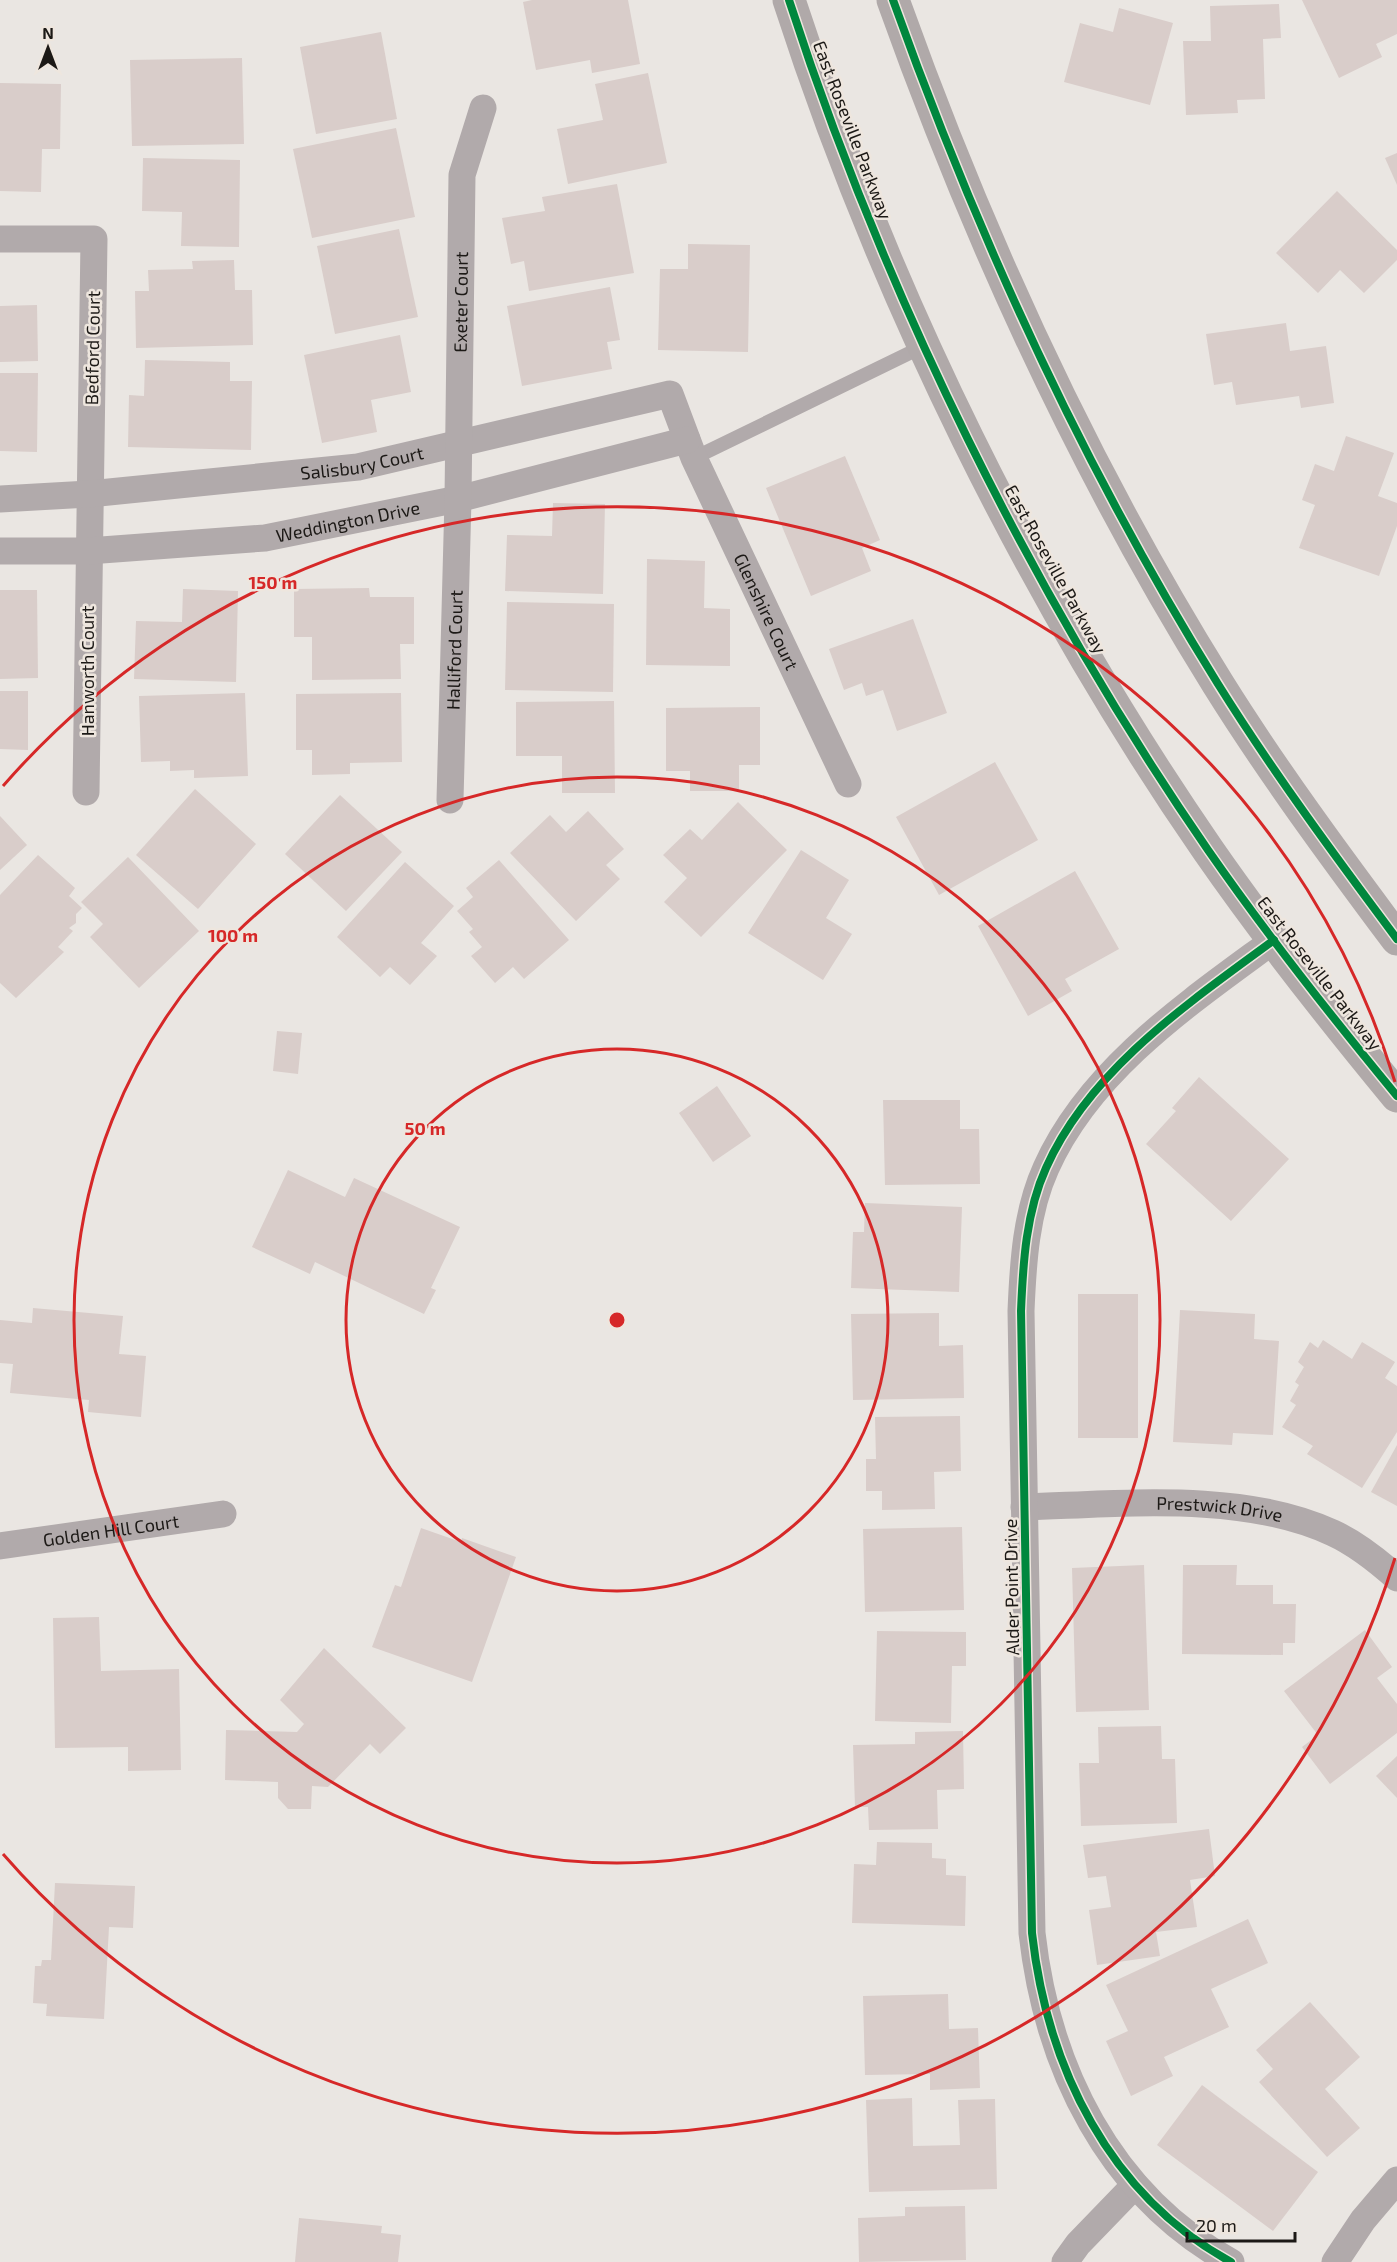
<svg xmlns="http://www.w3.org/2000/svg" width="1397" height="2262" font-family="'Exo 2',sans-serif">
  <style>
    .building { fill: #d9cdca }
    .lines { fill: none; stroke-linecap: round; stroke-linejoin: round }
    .lane { stroke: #b1aaab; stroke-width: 14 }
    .street { stroke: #b1aaab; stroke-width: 27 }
    .secondary { stroke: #b0a9a9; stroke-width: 33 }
    .cycleway-casing { stroke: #eee6de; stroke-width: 11 }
    .cycleway { stroke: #00873e; stroke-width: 8 }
    .ring { fill: none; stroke: #d62828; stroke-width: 3 }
    .labels { text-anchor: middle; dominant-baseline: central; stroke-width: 5; stroke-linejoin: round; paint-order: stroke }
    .street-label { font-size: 18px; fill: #1c1916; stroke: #eee6de }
    .centre { fill: #d62828; stroke: #eee6de; stroke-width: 3 }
    .ring-label { font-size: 18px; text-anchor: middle; font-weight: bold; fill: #d62828; stroke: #eee6de; stroke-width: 5; stroke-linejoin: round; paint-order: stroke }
  </style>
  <rect width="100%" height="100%" fill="#eae6e2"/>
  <g class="building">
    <polygon points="532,0 628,0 640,64 592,73 590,60 536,70 523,2"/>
    <polygon points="1302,0 1397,0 1397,34 1376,44 1382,57 1339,78"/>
    <polygon points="1279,4 1281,38 1263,39 1265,99 1237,100 1238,113 1186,115 1183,41 1211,41 1210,6"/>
    <polygon points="1119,8 1173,23 1150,105 1064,82 1080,23 1113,32"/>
    <polygon points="381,32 397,119 316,134 300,47"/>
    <polygon points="242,58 244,144 132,146 130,60"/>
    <polygon points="648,73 667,163 568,184 557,129 603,120 595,84"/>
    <polygon points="0,83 61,84 60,149 42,149 41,192 0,191"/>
    <polygon points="396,128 415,217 312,238 293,149"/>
    <polygon points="1397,153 1397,185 1385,158"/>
    <polygon points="143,158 240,160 239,247 181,246 182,212 142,211"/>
    <polygon points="617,184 634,273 529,291 524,261 511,264 502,218 545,211 542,197"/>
    <polygon points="1337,191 1397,250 1397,260 1364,293 1340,270 1318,293 1276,253"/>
    <polygon points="399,229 418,317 335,334 317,246"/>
    <polygon points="688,244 750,245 748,352 658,350 660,269 688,269"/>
    <polygon points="234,260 235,290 252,290 253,345 136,348 135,291 149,291 148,270 193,269 192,261"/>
    <polygon points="610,287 620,340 607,342 612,369 522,386 507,306"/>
    <polygon points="37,305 38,361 0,362 0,306"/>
    <polygon points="1286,323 1290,351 1326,346 1334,403 1301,408 1299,396 1236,405 1232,382 1214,385 1206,334"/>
    <polygon points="400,335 411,392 371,400 377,432 322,443 304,355"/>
    <polygon points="145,360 230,362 230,381 252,381 251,450 128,447 129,395 144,396"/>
    <polygon points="0,373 38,373 37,452 0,451"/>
    <polygon points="1346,436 1394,453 1378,496 1397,503 1397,526 1379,576 1299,548 1315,505 1302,500 1315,464 1334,471"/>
    <polygon points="845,456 880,540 862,548 871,571 811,596 766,488"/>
    <polygon points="553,503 605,504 603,594 505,591 507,535 552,536"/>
    <polygon points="647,559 705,561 704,608 730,609 730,666 646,665"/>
    <polygon points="369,588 370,597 414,597 414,644 400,644 401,679 312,680 312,637 294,637 294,589"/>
    <polygon points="183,589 238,591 236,682 134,679 136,621 182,622"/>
    <polygon points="0,590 37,590 38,678 0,679"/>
    <polygon points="507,602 614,604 613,692 505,690"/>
    <polygon points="913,619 947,713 897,731 883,690 866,696 862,683 844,690 829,649"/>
    <polygon points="0,691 28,691 28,750 0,749"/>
    <polygon points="245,693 248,776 194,778 194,770 170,771 170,761 141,762 139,696"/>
    <polygon points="401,693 402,762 350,763 350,774 312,775 312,750 296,750 296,694"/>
    <polygon points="614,701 615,793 562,793 562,756 516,756 516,702"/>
    <polygon points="760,707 760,765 739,765 739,791 690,791 690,771 666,771 666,708"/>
    <polygon points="995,762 1038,840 939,895 896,817"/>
    <polygon points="195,789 256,844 198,909 136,855"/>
    <polygon points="340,795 402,852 346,911 285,854"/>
    <polygon points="738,802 787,850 701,937 664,902 687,878 663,855 690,829 702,840"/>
    <polygon points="588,811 624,849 606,865 620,879 576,921 510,853 550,815 566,832"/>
    <polygon points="0,816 27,845 0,870"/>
    <polygon points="801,850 849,880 826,918 852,934 823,980 748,933"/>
    <polygon points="38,855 75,888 69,896 82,908 76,914 76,923 69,928 73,931 58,947 64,952 16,998 0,983 0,895"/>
    <polygon points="128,857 199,931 139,988 90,937 103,924 81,902"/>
    <polygon points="499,860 569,940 524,979 513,967 495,983 471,956 482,947 469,932 473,929 457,911 473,897 466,888"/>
    <polygon points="405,862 454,906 421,943 437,956 410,985 390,967 380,977 337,937"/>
    <polygon points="1075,871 1119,949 1065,979 1072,991 1028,1016 978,926"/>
    <polygon points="277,1031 302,1033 298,1074 273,1071"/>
    <polygon points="1199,1077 1289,1159 1231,1221 1146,1144 1176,1111 1172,1108"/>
    <polygon points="717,1086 751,1136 713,1162 679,1113"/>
    <polygon points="883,1100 960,1100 960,1129 979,1129 980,1184 885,1185"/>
    <polygon points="288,1170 345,1197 354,1178 460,1227 431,1288 436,1290 424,1314 315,1262 310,1274 252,1247"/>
    <polygon points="865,1203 962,1207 959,1292 851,1288 853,1232 864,1232"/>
    <rect x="1078" y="1294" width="60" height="144"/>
    <polygon points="33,1308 123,1316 119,1354 146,1356 141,1417 88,1412 89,1400 10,1393 13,1364 0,1363 0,1320 32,1323"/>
    <polygon points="1180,1310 1255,1314 1254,1339 1279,1341 1273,1435 1233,1433 1232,1445 1173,1442"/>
    <polygon points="939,1313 939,1346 963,1345 964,1398 853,1400 851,1314"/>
    <polygon points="1323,1340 1352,1359 1362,1342 1395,1362 1385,1378 1397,1386 1397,1432 1362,1488 1307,1454 1313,1446 1282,1427 1296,1405 1290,1401 1299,1385 1295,1382 1304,1367 1298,1362 1310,1342 1318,1348"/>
    <polygon points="960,1416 961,1471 934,1472 935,1509 882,1510 882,1491 866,1491 866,1459 876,1459 875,1417"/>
    <polygon points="1397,1445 1397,1506 1371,1492"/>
    <polygon points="962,1527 964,1610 865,1612 863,1529"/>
    <polygon points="421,1528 461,1542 462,1538 516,1557 472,1682 372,1647 395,1585 401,1587"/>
    <polygon points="1144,1565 1149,1710 1076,1712 1072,1568"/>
    <polygon points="1183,1565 1237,1565 1236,1585 1273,1585 1273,1604 1296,1604 1295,1643 1283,1643 1283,1655 1182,1654"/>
    <polygon points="99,1617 101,1671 179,1669 181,1770 128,1771 128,1747 55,1748 53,1618"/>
    <polygon points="1365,1630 1392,1667 1377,1678 1397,1704 1397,1733 1330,1784 1302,1747 1318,1735 1284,1691"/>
    <polygon points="877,1631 966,1632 966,1666 952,1666 951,1723 875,1721"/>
    <polygon points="324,1648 406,1728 380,1754 370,1744 328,1787 312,1786 311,1809 288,1809 278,1798 278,1782 225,1780 226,1730 297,1732 304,1724 280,1700"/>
    <polygon points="1161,1726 1162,1759 1175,1759 1177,1823 1081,1826 1079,1763 1099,1763 1098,1727"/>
    <polygon points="963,1731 964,1789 937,1790 938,1829 869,1830 868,1807 855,1807 853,1745 915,1744 915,1732"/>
    <polygon points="1397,1756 1397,1798 1376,1776"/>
    <polygon points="1209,1829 1215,1876 1190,1880 1197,1927 1156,1932 1160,1956 1097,1965 1089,1910 1111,1907 1106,1876 1088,1878 1083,1845"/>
    <polygon points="877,1842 932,1843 932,1858 946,1859 946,1875 966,1876 965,1926 852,1923 854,1864 876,1865"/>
    <polygon points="55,1883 135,1886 133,1928 109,1927 104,2019 46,2016 47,2004 33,2003 35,1966 41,1966 42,1960 51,1960"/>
    <polygon points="1248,1919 1268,1963 1211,1989 1229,2027 1164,2057 1173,2076 1131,2096 1106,2041 1128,2031 1106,1985"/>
    <polygon points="948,1994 949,2029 978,2028 980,2088 930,2090 930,2074 865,2075 863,1996"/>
    <polygon points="1310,2002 1360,2057 1325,2089 1360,2128 1327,2157 1259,2082 1273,2069 1256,2050"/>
    <polygon points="1202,2085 1318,2172 1273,2231 1157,2145"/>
    <polygon points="912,2098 913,2146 960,2145 958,2100 995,2099 997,2189 869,2192 866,2100"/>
    <polygon points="965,2206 966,2260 859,2262 858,2218 905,2216 905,2207"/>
    <polygon points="299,2218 382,2226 381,2233 401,2235 398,2262 295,2262"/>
  </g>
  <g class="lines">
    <polyline class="lane" points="694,458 924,346"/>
    <g class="street">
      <polyline points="0,239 94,239 86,792"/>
      <path id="s1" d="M 0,499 L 89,494 L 358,467 L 670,394 L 694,458 L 848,784"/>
      <path id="s2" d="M 0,551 L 88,551 L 265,538 L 458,499 L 687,440"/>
      <path id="s3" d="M 450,800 L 458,499 L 462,175 L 483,108"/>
      <path id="s4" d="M 1024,1507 C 1121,1504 1243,1491 1333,1533 C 1357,1544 1378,1561 1397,1578"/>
      <path id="s5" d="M 0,1546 L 223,1514"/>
      <polyline points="1065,2262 1078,2244 1135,2185"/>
      <path d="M 1231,2262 C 1109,2195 1047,2067 1032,1933 L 1021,1311 C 1023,1263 1026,1212 1046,1168 C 1090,1069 1190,1002 1274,940"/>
      <polyline points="1335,2262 1363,2220 1397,2180"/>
    </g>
    <g class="secondary">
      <path d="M 789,0 C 884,294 1032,595 1208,850 C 1267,935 1331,1016 1397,1096"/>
      <path d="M 893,0 C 978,238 1084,469 1218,684 C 1273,772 1335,856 1397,939"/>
    </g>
    <defs>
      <g id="cycleway">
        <path d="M 789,0 C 884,294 1032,595 1208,850 C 1267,935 1331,1016 1397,1096"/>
        <path d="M 893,0 C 978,238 1084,469 1218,684 C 1273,772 1335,856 1397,939"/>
        <path d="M 1231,2262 C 1109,2195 1047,2067 1032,1933 L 1021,1311 C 1023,1263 1026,1212 1046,1168 C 1090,1069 1190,1002 1274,940"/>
      </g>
    </defs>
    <use href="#cycleway" class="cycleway-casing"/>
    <use href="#cycleway" class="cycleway"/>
  </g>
  <g class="ring">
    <circle cx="617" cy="1320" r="271"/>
    <circle cx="617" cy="1320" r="543"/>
    <path d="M1395 1558A814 814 0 0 1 3 1854M3 786A814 814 0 0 1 1395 1082"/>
  </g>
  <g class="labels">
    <g class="street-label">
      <text transform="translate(853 130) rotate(69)">East Roseville Parkway</text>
      <text stroke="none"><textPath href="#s3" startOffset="498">Exeter Court</textPath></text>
      <text transform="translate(92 348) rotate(-89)">Bedford Court</text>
      <text stroke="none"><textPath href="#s1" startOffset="364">Salisbury Court</textPath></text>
      <text stroke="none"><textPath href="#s2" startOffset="350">Weddington Drive</textPath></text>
      <text transform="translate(1056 569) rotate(61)">East Roseville Parkway</text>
      <text stroke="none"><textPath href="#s1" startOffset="918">Glenshire Court</textPath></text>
      <text stroke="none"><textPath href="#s3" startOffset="150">Halliford Court</textPath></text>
      <text transform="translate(87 671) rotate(-90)">Hanworth Court</text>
      <text transform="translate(1320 973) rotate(52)">East Roseville Parkway</text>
      <text stroke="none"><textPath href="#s4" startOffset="196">Prestwick Drive</textPath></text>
      <text stroke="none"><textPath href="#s5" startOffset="112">Golden Hill Court</textPath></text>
      <text transform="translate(1011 1587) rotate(-91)">Alder Point Drive</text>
    </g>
  </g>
  <circle cx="617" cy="1320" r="9" class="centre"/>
  <g class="ring-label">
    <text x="273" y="589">150 m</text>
    <text x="233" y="942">100 m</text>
    <text x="425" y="1135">50 m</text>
  </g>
  <g transform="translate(48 48)" stroke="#eee6de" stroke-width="4.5" paint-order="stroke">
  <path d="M0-4.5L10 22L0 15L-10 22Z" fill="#1c1916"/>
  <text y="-9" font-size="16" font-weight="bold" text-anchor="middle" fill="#1c1916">N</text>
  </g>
  <path d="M1187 2232v9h108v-9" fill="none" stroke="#1c1916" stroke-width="3"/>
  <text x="1196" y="2232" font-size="18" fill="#1c1916" stroke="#eee6de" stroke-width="4.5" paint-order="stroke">20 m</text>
</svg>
